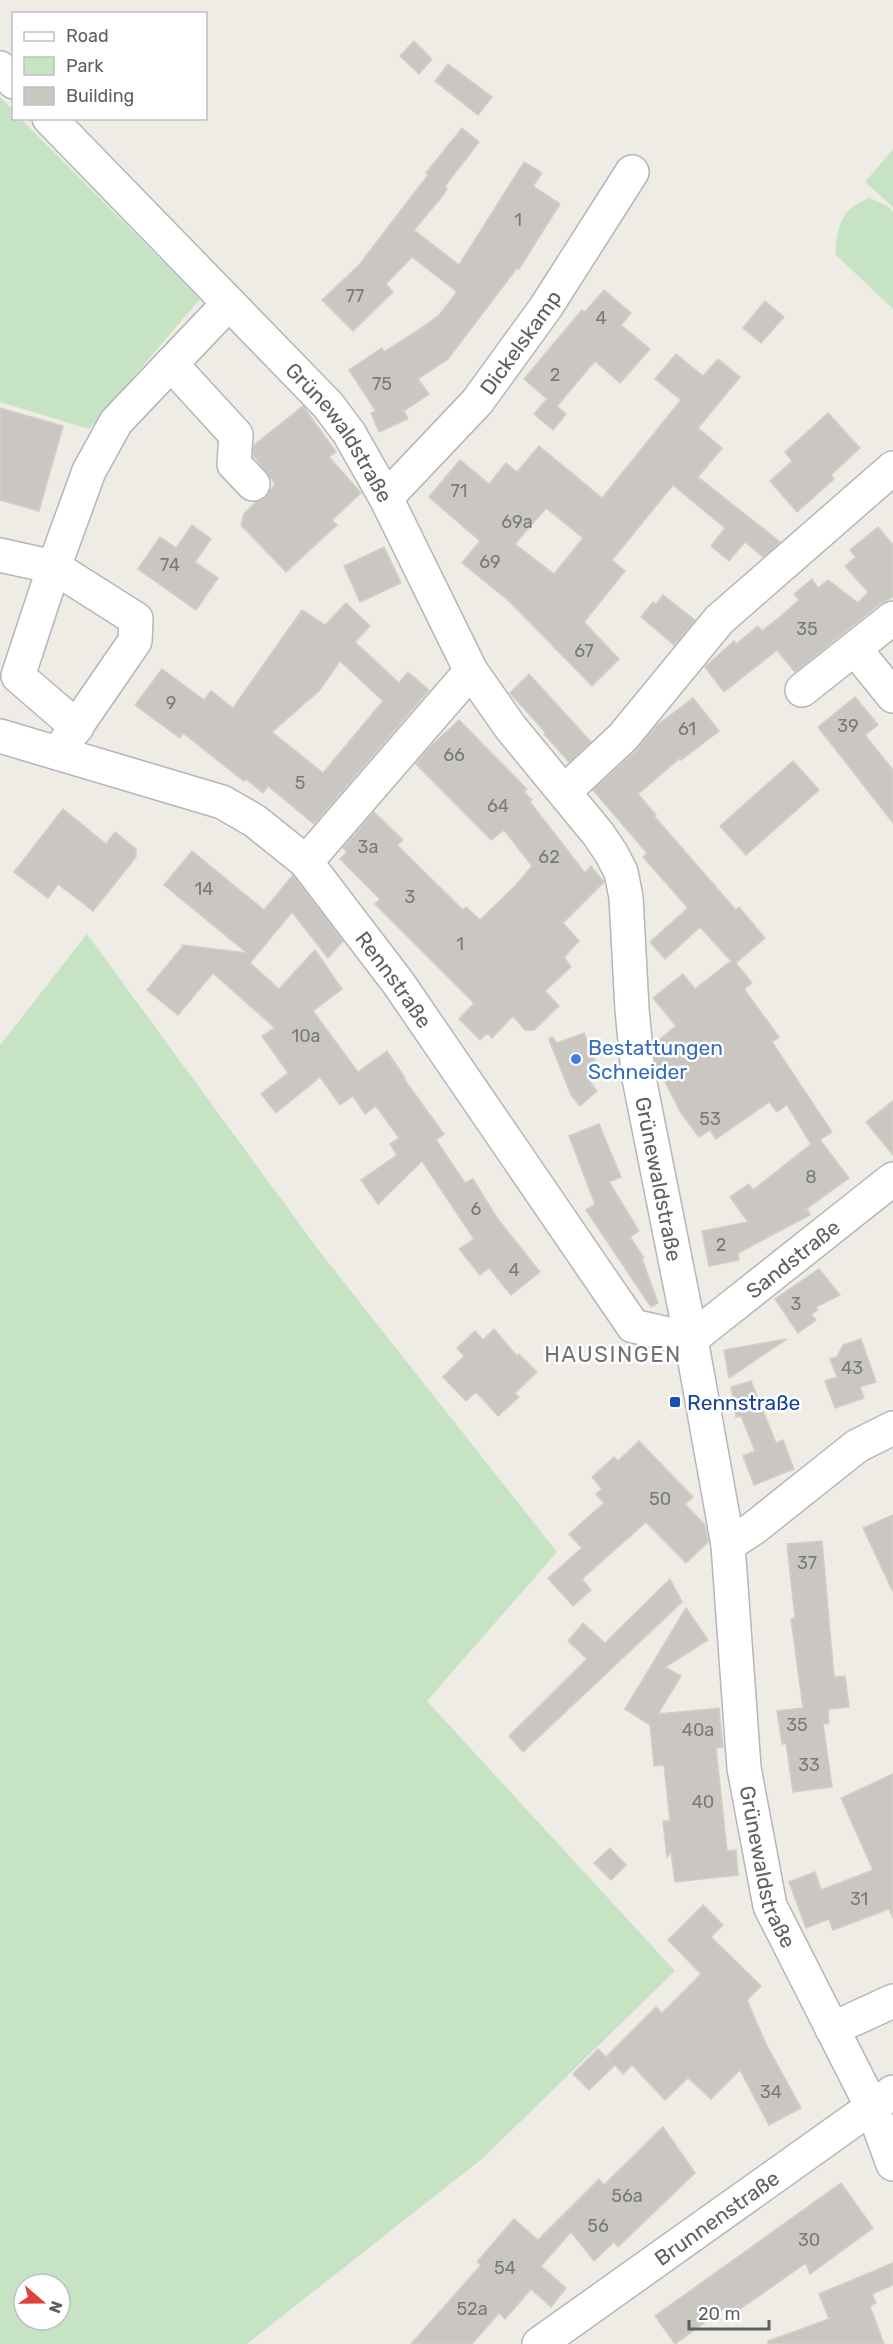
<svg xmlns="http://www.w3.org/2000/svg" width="893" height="2344" font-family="Rubik,sans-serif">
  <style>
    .green { fill: #c6e4c4; fill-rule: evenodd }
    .building { fill: #cac7c2; stroke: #d3cec5; stroke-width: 1.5; fill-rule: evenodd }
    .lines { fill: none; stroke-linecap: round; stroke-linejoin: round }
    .minor-casing { stroke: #b3b6ba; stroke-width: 36 }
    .minor { stroke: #fff; stroke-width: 33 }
    .shop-dot { fill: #3f7fe0; stroke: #fff; stroke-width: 2 }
    .transit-dot { fill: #1a4fb4; stroke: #fff; stroke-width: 2 }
    .labels { text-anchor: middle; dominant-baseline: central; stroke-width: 5; stroke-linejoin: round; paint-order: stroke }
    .number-label { font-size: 18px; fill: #787a7c }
    .street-label { font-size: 21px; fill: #5d6165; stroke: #fff }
    .shop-label { font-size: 21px; fill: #366cbe; stroke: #fff; text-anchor: start }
    .transit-label { font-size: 21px; fill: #164399; stroke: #fff; text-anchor: start }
    .neighbourhood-label { font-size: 22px; letter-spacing: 1.5px; fill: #6f7377; stroke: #fff }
  </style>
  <rect width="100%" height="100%" fill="#efece6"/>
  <g class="green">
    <polygon points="0,97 13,110 14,118 21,119 200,299 89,429 0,402"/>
    <polygon points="893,149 893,207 865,182"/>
    <path d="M 869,198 L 887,206 L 893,211 L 893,309 L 835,254 C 838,225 840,210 869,198 Z"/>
    <path d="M 87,934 L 320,1252 L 557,1552 L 427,1701 L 675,1971 L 483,2158 L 247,2344 L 0,2344 L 0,1045 ZM 24,2284 L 60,2284 L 60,2320 L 24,2320 Z"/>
  </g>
  <g class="building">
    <polygon points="414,41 432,59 419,74 400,56"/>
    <polygon points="448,64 492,97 478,115 435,81"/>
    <polygon points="462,128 479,142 445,186 447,189 441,198 414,230 459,265 524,162 542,173 533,186 560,204 519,269 517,268 448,359 418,379 429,394 404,411 408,419 379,432 371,413 376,411 349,370 382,348 384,352 420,329 439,315 457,292 412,257 386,284 393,292 353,331 322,300 359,265 428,175 426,173"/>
    <polygon points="604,290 631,313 621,325 650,349 620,383 595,361 557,406 566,414 553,430 534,414 547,399 524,379 582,310 585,312"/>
    <polygon points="765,301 784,317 761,343 743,328"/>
    <path d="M 676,354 L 703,376 L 718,359 L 740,377 L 698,428 L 722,448 L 698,477 L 780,542 L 763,557 L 745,542 L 729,561 L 711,546 L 725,528 L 673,485 L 612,560 L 625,571 L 584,622 L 619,659 L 592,686 L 509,601 L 462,563 L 480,541 L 429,497 L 460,460 L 489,484 L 506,463 L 517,472 L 539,446 L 602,498 L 681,400 L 655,379 ZM 546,508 L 583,538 L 554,574 L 515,544 Z"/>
    <polygon points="303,406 336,452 329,457 361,493 332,520 337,525 286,572 241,525 244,514 256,502 265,498 275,484 253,455 254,445"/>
    <polygon points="0,408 63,426 39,511 0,500"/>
    <polygon points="828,413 860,448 831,475 834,479 797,512 770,481 792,461 785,452"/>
    <polygon points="192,525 211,539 195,562 218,578 196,610 138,569 160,537 176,548"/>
    <polygon points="878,527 893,545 893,597 881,603 795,672 777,650 724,692 705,667 734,641 736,644 758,626 762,631 781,616 799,600 794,594 812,579 818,588 828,580 858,603 868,592 845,566 856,557 850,550"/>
    <polygon points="384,547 401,583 360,602 344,566"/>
    <polygon points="663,595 695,620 674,645 641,617 653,602 656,604"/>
    <path d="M 346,603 L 370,626 L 355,642 L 399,683 L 408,672 L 429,690 L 314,824 L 268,786 L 263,793 L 246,779 L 244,781 L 183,733 L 180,738 L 135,705 L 162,669 L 204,700 L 211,691 L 233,708 L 302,610 L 325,625 ZM 340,661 L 383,701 L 323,773 L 272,732 L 319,691 Z"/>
    <polygon points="529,674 591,742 569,762 544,734 545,732 510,693"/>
    <polygon points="855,697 878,725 865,735 893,770 893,823 818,727"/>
    <polygon points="693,698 719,731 681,760 680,758 638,794 656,815 654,816 736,910 739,907 765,938 736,963 752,983 744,989 779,1037 772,1042 832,1132 820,1140 849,1178 805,1210 808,1210 810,1215 738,1253 739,1260 709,1266 702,1231 748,1222 730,1197 749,1184 753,1190 811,1144 787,1105 777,1112 769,1102 716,1139 710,1130 699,1137 681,1113 656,1064 654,1044 676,1026 653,998 683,974 695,989 731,961 700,927 665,959 650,942 688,908 643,857 647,853 593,790 636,751 656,726"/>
    <polygon points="459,720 527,789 524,792 532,800 530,802 585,873 591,866 604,882 563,923 579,941 564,957 571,967 545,991 559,1006 534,1030 525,1030 513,1016 492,1038 487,1033 480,1040 459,1019 474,1003 375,904 380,899 340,859 347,852 343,848 374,812 403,840 397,845 463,910 466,907 480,920 515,886 532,866 504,830 491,840 416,764 430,747"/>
    <polygon points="793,761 819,790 746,855 720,826"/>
    <polygon points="63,809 106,844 115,832 136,849 136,857 93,911 58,884 48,898 14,872"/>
    <polygon points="192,851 264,910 293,875 343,941 328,958 292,912 250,963 279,989 315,950 342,989 313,1011 358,1072 387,1051 405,1078 404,1079 444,1134 436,1140 465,1183 473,1179 497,1218 540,1272 511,1295 489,1268 480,1275 459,1249 474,1239 422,1161 378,1204 361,1180 397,1155 390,1144 399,1138 376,1106 365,1114 353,1096 340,1105 320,1077 276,1113 261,1094 288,1073 262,1036 275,1028 213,973 178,1015 147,990 183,946 182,945 247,953 164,885"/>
    <polygon points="584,1033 600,1073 587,1078 597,1091 580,1106 571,1095 549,1039 552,1037 557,1043"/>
    <polygon points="893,1101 893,1155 866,1122"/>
    <polygon points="599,1124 621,1177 609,1182 639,1231 630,1237 644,1258 642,1259 658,1303 651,1307 586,1210 595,1204 569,1136"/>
    <polygon points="819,1269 840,1295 816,1307 818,1310 811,1314 816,1320 798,1333 775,1299"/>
    <polygon points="494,1329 517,1356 519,1354 537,1372 515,1393 519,1397 498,1416 476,1392 466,1401 443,1377 464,1356 457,1348 475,1331 483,1340"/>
    <polygon points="787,1339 729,1378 724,1350"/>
    <polygon points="861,1339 876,1382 860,1387 864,1398 835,1408 825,1381 837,1377 830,1359 837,1357 843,1345"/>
    <polygon points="751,1381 776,1443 783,1440 794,1469 754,1485 743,1456 755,1451 741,1416 736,1417 731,1387"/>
    <polygon points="639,1441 693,1497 685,1504 705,1525 708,1542 686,1563 646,1522 582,1579 591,1590 573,1606 548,1578 582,1548 569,1534 604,1503 596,1494 602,1489 592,1477 614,1457 618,1461"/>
    <polygon points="893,1515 893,1592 863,1528"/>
    <polygon points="822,1541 834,1677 845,1676 849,1707 828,1709 829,1723 823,1724 832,1787 793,1792 786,1743 782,1744 777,1711 803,1708 791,1619 795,1618 787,1544"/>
    <polygon points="670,1579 682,1602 523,1752 509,1736 587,1659 568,1641 583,1623 605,1643"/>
    <polygon points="686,1608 708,1640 665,1667 681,1676 658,1714 719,1708 723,1747 716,1748 727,1851 736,1850 738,1875 675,1882 671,1852 667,1857 663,1821 670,1821 664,1765 654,1766 650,1725 625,1709"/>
    <polygon points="893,1774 893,1918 889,1909 833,1930 829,1919 806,1928 789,1882 815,1872 821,1890 873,1870 841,1798"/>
    <polygon points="610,1848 626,1865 611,1880 594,1863"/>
    <polygon points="703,1905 723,1925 711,1937 761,1986 747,2000 766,2044 801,2108 769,2125 740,2070 711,2099 688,2078 665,2100 632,2065 623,2074 615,2065 589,2090 573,2074 598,2049 612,2063 606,2057 656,2007 662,2013 701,1974 668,1940"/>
    <polygon points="663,2127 695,2173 618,2247 614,2242 594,2261 571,2232 541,2266 566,2288 551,2307 531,2289 505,2319 499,2313 472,2344 411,2344 481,2265 477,2262 514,2219 538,2240 599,2179 604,2185"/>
    <polygon points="841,2183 873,2228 810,2274 806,2263 730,2316 725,2308 675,2344 655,2316"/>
    <polygon points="893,2263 893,2285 872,2294 876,2303 870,2306 884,2344 768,2344 768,2341 829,2319 819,2294"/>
  </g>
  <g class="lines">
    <defs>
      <g id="minor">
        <polyline points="0,68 14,82"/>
        <path id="s1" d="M 49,118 L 328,405 L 349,433 L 386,498 L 471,671 L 511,728 L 599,835 L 611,853 L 621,872 L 626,897 L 632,1009 L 638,1073 L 691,1339 L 728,1545 L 744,1768 L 770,1906 L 872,2107 L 893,2164"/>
        <polyline points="171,364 236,435 234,464 253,484"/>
        <path id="s2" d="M 386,498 L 477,402 L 546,307 L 632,172"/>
        <polyline points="0,555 54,567 89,471 116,422 229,303"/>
        <polyline points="855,649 893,696"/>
        <polyline points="802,690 893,618"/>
        <path id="s3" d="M 0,736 L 222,802 L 255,821 L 306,862 L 399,984 L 633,1326 L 691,1339 L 893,1179"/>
        <polyline points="58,753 135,641 136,619 54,567 18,676 77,727"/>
        <polyline points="564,792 623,737 719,620 893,468"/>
        <polyline points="306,862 471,671"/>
        <polyline points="728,1545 754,1528 857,1446 893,1428"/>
        <polyline points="832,2029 893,2001"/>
        <path id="s4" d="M 539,2344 L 893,2092"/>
      </g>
    </defs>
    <use href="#minor" class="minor-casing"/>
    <use href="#minor" class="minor"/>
  </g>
  <circle class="shop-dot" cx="576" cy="1059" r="6"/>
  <rect class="transit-dot" x="669" y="1396" width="12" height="12" rx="3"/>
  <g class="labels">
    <g class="number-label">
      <text x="518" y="220">1</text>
      <text x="355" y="296">77</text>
      <text x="601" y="318">4</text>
      <text x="555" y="375">2</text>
      <text x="382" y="384">75</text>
      <text x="459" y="491">71</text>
      <text x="517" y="522">69a</text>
      <text x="490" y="562">69</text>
      <text x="170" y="565">74</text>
      <text x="807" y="629">35</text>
      <text x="584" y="651">67</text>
      <text x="171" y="703">9</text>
      <text x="848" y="726">39</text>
      <text x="687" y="729">61</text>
      <text x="454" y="755">66</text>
      <text x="300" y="783">5</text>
      <text x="498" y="806">64</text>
      <text x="368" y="847">3a</text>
      <text x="549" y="857">62</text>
      <text x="204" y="889">14</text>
      <text x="410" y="897">3</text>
      <text x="460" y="944">1</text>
      <text x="306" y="1036">10a</text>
      <text x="710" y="1119">53</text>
      <text x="811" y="1177">8</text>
      <text x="476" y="1209">6</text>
      <text x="721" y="1245">2</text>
      <text x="514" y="1270">4</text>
      <text x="796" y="1304">3</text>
      <text x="852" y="1368">43</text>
      <text x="660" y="1499">50</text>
      <text x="807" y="1563">37</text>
      <text x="797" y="1725">35</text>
      <text x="698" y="1730">40a</text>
      <text x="809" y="1765">33</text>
      <text x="703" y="1802">40</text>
      <text x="859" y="1899">31</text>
      <text x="771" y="2092">34</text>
      <text x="627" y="2196">56a</text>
      <text x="598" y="2226">56</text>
      <text x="809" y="2240">30</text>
      <text x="505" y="2268">54</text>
      <text x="472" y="2309">52a</text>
    </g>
    <g class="street-label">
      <text stroke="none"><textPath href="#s2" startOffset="206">Dickelskamp</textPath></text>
      <text stroke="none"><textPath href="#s1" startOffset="429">Grünewaldstraße</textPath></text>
      <text stroke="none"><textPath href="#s3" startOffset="482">Rennstraße</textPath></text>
      <text stroke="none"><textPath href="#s1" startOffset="1264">Grünewaldstraße</textPath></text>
      <text stroke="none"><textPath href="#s3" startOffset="1092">Sandstraße</textPath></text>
      <text stroke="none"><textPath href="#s1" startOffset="1962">Grünewaldstraße</textPath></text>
      <text stroke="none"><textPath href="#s4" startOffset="218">Brunnenstraße</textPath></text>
    </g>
    <g class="shop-label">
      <text x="588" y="1047">Bestattungen<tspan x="588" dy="24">Schneider</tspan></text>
    </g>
    <g class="transit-label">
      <text x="687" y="1402">Rennstraße</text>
    </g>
    <g class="neighbourhood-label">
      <text x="613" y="1354">HAUSINGEN</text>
    </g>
  </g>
  <rect x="12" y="12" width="195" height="108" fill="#ffffff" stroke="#bec0c1" stroke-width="1.5"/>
  <rect x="24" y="32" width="30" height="9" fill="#ffffff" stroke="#bec0c1" stroke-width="1.5"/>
  <text x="66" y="42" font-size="18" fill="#5d6165">Road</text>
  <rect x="24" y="57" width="30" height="18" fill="#c6e4c4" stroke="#bec0c1" stroke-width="1.5"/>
  <text x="66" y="72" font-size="18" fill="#5d6165">Park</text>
  <rect x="24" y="87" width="30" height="18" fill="#cac7c2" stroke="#bec0c1" stroke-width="1.5"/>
  <text x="66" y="102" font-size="18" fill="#5d6165">Building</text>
  <g transform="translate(42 2302) rotate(110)"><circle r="28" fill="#ffffff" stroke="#bec0c1" stroke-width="1.5"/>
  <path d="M0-4.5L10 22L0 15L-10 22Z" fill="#de423d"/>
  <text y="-9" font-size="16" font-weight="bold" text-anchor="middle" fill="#5d6165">N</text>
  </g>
  <path d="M689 2320v9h80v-9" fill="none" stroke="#5d6165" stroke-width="3"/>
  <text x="698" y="2320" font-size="18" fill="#5d6165" stroke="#ffffff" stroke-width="4.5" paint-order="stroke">20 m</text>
</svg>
